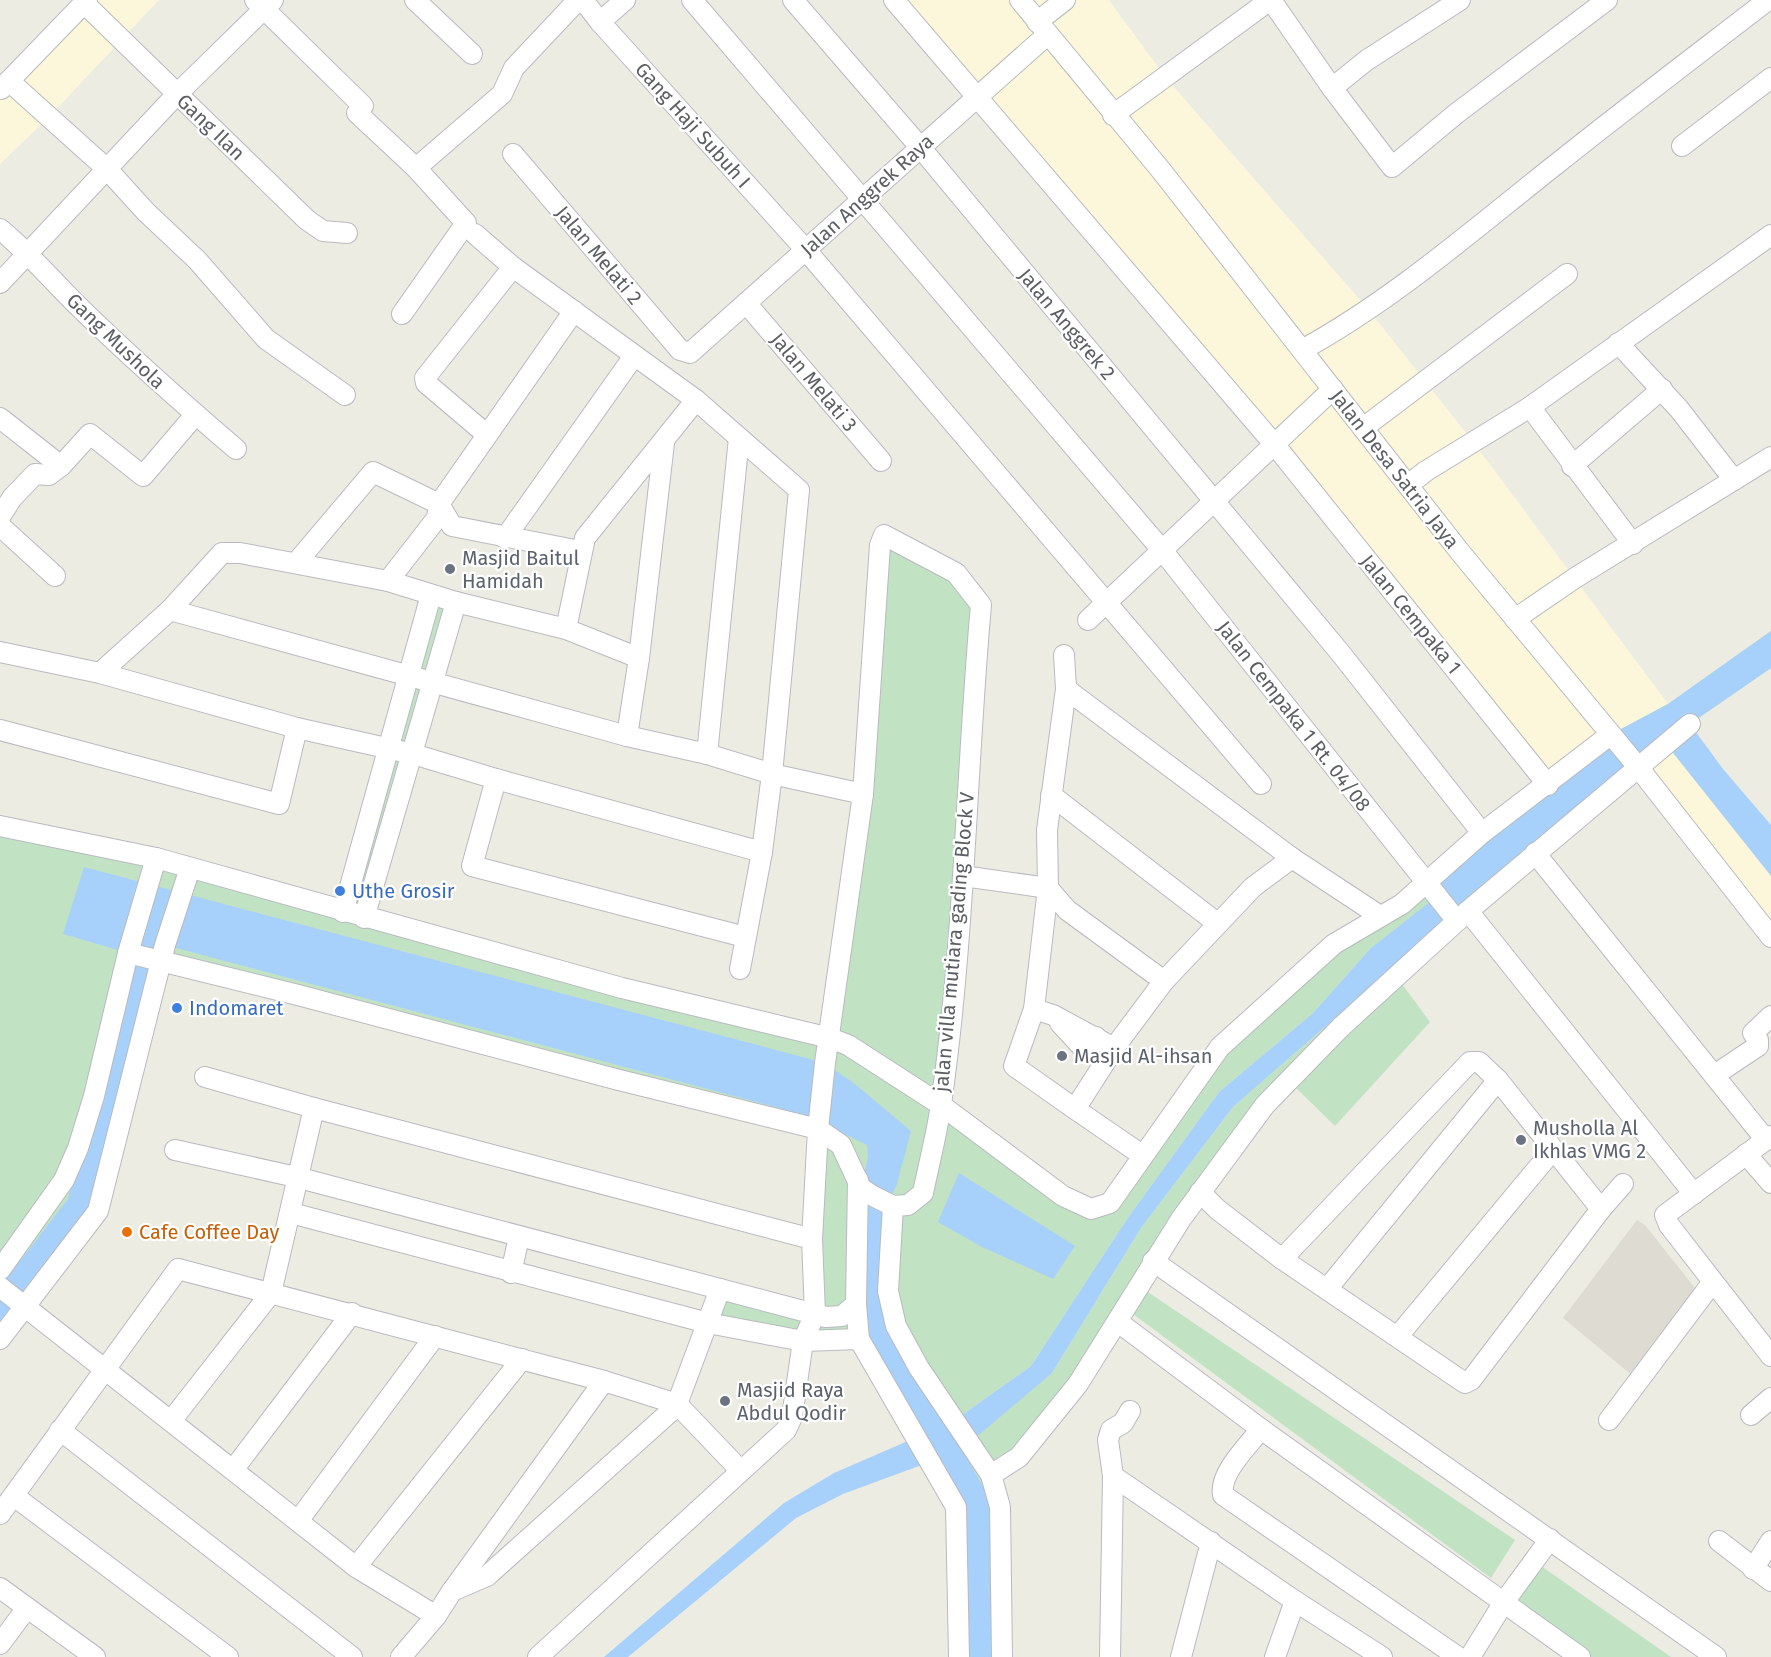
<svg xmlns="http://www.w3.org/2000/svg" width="1771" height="1657" font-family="'Fira Sans',sans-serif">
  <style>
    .commercial { fill: #fcf6da }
    .education { fill: #dddbd2 }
    .green { fill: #c1e3c3; fill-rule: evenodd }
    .water { fill: #a7d1fa }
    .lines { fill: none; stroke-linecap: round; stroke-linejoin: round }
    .minor-casing { stroke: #b8babf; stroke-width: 22 }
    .minor { stroke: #fff; stroke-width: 20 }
    .worship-dot { fill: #6b7280; stroke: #fff; stroke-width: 2 }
    .shop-dot { fill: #3f7fe0; stroke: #fff; stroke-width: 2 }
    .food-dot { fill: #e8710a; stroke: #fff; stroke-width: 2 }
    .labels { text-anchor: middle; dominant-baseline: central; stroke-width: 4.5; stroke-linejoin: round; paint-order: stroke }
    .street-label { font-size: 20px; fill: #5b5e63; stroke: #fff }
    .worship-label { font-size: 20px; fill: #5b616d; stroke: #fff; text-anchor: start }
    .shop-label { font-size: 20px; fill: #366cbe; stroke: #fff; text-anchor: start }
    .food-label { font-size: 20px; fill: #c56008; stroke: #fff; text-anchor: start }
  </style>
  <rect width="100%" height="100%" fill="#edece3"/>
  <g class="commercial">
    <polygon points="87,0 159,0 49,117 0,164 0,90"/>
    <polygon points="894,0 1109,0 1166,78 1368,309 1474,443 1668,704 1610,735 1548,785"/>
    <polygon points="1666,744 1771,875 1771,937 1638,767"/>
  </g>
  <polygon class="education" points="1637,1220 1645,1225 1702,1297 1639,1381 1563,1318"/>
  <g class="green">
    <path d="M 880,545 L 956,573 L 981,605 L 941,1105 L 1063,1196 L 1100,1207 L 1220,1047 L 1610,735 L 1668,704 L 1771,631 L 1771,668 L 1684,728 L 1396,976 L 1430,1022 L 1335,1126 L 1289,1081 L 1139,1286 L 1515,1540 L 1491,1578 L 1126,1309 L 1078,1384 L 991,1475 L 1000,1507 L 956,1506 L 859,1339 L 708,1323 L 720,1289 L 814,1314 L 818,1129 L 162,961 L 115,1149 L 0,1339 L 0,821 L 343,912 L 431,595 L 456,602 L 364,918 L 830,1037 ZM 1417,947 L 1233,1107 L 1141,1228 L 1052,1373 L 955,1420 L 1031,1366 L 1127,1219 L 1219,1092 L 1313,1013 L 1370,949 Z"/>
    <polygon points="1534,1561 1671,1657 1580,1657 1504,1602"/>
  </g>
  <g class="water">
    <polygon points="1771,631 1771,668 1690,724 1723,769 1771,825 1771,876 1666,744 1417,947 1233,1107 1141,1228 1052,1373 980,1434 960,1447 991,1500 993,1657 968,1657 967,1636 938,1459 843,1494 796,1518 628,1657 604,1657 784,1503 834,1473 924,1434 867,1336 860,1293 861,1188 868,1157 867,1145 805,1115 165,945 90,1209 0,1329 0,1287 68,1199 125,987 128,953 63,934 84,867 825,1063 855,1084 911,1131 897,1184 888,1204 882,1291 955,1420 1031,1366 1127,1219 1219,1092 1313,1013 1370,949 1436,897 1427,883 1610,735 1668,704"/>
    <polygon points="959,1173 1075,1246 1053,1279 980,1246 938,1222"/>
  </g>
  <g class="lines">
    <defs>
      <g id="minor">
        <polyline points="255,0 363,106 357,113 416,168 466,223 402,314"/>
        <polyline points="415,0 472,54"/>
        <polyline points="583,0 600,22 805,249 1261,784"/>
        <polyline points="692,0 1162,550 1457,921"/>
        <polyline points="793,0 920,147 1342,655 1482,833"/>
        <polyline points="894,0 1274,444 1548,785"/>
        <polyline points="1020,0 1160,169 1460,552 1638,767 1771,937"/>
        <polyline points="1271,0 1332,88 1392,167 1457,113 1607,0"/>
        <polyline points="84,3 307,220 323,231 347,233"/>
        <polyline points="600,22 625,0"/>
        <polyline points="1037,22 1065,0"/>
        <polyline points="9,81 107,169 146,212 197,260 266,339 345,395"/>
        <polyline points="1332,88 1367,60 1460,0"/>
        <polyline points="1,89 87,0"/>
        <polyline points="1113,115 1270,0"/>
        <polyline points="1682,146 1771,78"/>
        <polyline points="513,154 680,350 690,353 1047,35"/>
        <polyline points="416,168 502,94 514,68 578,0"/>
        <path d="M 0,229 C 28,252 50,278 75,303 C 127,354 181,402 236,449"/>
        <polyline points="475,234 513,267 696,400 799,490 772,774 762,852 740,969"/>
        <polyline points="0,283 177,94 273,0"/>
        <polyline points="746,303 881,461"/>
        <polyline points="1618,343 1679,409 1734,480"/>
        <path d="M 1302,350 C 1395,299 1475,228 1559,162 C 1628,107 1698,54 1768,0"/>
        <polyline points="1530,407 1633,544"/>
        <polyline points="0,418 61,466 90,434 143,476 195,415"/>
        <polyline points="1363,428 1567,274"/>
        <polyline points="486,434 426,383 425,378 513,267"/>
        <polyline points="1572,466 1662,389"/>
        <polyline points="1408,485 1426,471 1530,407 1771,235"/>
        <polyline points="439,504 452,526 580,551"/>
        <polyline points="0,517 12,498 35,474 49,475 61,466"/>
        <polyline points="0,526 55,576"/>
        <path d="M 884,535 L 956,573 L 981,605 C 966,771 965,939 941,1104 C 937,1134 929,1163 923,1193 L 908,1205 L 893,1206 L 873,1196 L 861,1188 L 841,1145 L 818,1129 L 825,1063 L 863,794 L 880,545 Z"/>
        <polyline points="505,538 634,356"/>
        <polyline points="296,563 373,472 439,504"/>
        <polyline points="388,581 437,518 439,504 574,311"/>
        <polyline points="170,610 627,736 707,754 772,774 863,794"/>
        <polyline points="1515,619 1575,578 1771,457"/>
        <polyline points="1088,620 1333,389"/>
        <polyline points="566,629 585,538 696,400"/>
        <polyline points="0,652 100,673 297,728 413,754 496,779 762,852"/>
        <polyline points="1064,655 1066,689 1047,830 1048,888 1034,1009 1014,1066 1075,1109"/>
        <polyline points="100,673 170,610 222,553 240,553 388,581 456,602 566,629 639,658"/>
        <polyline points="1066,689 1292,858 1380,916"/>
        <polyline points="0,730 279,804 297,728"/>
        <polyline points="627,736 639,658 664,443"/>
        <polyline points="707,754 739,438"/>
        <polyline points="496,779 472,866 745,937"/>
        <polyline points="1051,795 1217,923"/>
        <polyline points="0,826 156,858 622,988 830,1038 848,1045 941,1105 1063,1196 1091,1209 1110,1203 1220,1047 1334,944 1402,904 1482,833 1610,735"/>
        <polyline points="1535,853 1766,1140"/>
        <polyline points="963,876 1048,888 1067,910 1164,981 1253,887 1292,858"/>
        <polyline points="1468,911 1690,724"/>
        <polyline points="343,912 431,595"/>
        <polyline points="364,918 456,602"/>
        <polyline points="128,953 298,995 619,1080 818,1129 812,1239 815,1314 803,1341 792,1417 786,1430 538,1657"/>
        <polyline points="1034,1009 1053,1015 1114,1048"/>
        <polyline points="1060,1023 1083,1048 1096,1037"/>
        <polyline points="1716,1074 1758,1046 1758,1040 1753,1033 1771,1016"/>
        <polyline points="205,1077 314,1108 812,1239"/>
        <polyline points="1771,1136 1665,1215 1669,1225 1771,1356"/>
        <polyline points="175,1150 296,1177 826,1317 842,1316 856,1304"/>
        <polyline points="1746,1154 1771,1183"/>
        <polyline points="1142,1155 1075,1109 1114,1048 1164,981"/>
        <polyline points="858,1180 856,1304 859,1339 956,1507 959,1657"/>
        <polyline points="1200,1192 1217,1209 1282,1259 1465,1383 1471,1380 1601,1209 1623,1184"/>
        <polyline points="893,1206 888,1291 896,1326 919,1368 991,1475 1000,1507 1002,1657"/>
        <polyline points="291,1213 708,1323 803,1341 859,1339"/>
        <polyline points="1282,1259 1470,1062 1479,1062 1498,1080 1601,1209"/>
        <polyline points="1153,1261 1716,1657"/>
        <polyline points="0,1270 64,1180 78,1148 94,1096 128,953 156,858"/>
        <polyline points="511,1273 519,1237"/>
        <polyline points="0,1287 356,1567 436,1616"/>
        <polyline points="1327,1289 1498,1080"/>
        <polyline points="1118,1322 1261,1429 1580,1657"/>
        <polyline points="1398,1336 1552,1151"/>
        <polyline points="0,1339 98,1211 165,945 190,868"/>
        <polyline points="1751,1415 1771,1398"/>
        <polyline points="1609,1420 1712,1283"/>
        <polyline points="171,1421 271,1293 314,1108"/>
        <path d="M 1261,1429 C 1248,1446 1219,1473 1223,1495 L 1458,1657"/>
        <polyline points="60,1430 352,1657"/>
        <polyline points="233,1470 352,1313"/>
        <polyline points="991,1475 1019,1457 1078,1384 1181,1219 1265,1105 1341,1027 1468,911 1694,1194"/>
        <polyline points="1113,1476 1295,1601 1382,1657"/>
        <polyline points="14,1496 228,1657"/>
        <polyline points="0,1514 178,1269 604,1381 677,1404 741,1471"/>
        <polyline points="298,1521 435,1336"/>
        <polyline points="1719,1541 1771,1581"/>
        <polyline points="356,1567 522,1359"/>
        <polyline points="1753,1569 1771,1541"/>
        <polyline points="0,1588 95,1657"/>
        <polyline points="452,1591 604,1381"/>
        <polyline points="0,1644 27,1608"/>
        <polyline points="401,1657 436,1616 452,1591 487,1576 670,1412 677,1404 720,1289"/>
        <polyline points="1110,1657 1113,1476 1108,1440 1111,1430 1123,1423 1130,1411"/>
        <polyline points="1181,1657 1211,1542"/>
        <polyline points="1275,1657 1295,1601"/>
        <polyline points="1470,1657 1504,1602 1550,1539"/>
      </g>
    </defs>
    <use href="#minor" class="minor-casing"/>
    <use href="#minor" class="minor"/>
  </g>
  <g class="worship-dot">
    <circle cx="450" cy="569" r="6"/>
    <circle cx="1062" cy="1056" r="6"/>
    <circle cx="1521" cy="1140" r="6"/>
    <circle cx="725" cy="1401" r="6"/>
  </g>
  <g class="shop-dot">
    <circle cx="340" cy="891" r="6"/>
    <circle cx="177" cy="1008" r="6"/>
  </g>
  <circle class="food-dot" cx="127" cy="1232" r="6"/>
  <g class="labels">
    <g class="street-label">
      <text transform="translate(693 125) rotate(48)">Gang Haji Subuh I</text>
      <text transform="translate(211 127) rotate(44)">Gang Ilan</text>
      <text transform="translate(867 195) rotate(-42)">Jalan Anggrek Raya</text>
      <text transform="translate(599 255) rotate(50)">Jalan Melati 2</text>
      <text transform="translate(1067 324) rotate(50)">Jalan Anggrek 2</text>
      <text transform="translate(116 341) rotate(44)">Gang Mushola</text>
      <text transform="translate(814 382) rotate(50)">Jalan Melati 3</text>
      <text transform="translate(1395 469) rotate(52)">Jalan Desa Satria Jaya</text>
      <text transform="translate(1411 614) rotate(51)">Jalan Cempaka 1</text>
      <text transform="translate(1294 716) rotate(52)">Jalan Cempaka 1 Rt. 04/08</text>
      <text transform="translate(954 942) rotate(-85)">jalan villa mutiara gading Block V</text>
    </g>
    <g class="worship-label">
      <text x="462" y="558">Masjid Baitul<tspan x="462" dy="23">Hamidah</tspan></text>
      <text x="1074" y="1056">Masjid Al-ihsan</text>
      <text x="1533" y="1128">Musholla Al<tspan x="1533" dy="23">Ikhlas VMG 2</tspan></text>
      <text x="737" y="1390">Masjid Raya<tspan x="737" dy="23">Abdul Qodir</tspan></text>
    </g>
    <g class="shop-label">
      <text x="352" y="891">Uthe Grosir</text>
      <text x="189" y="1008">Indomaret</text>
    </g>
    <g class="food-label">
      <text x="139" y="1232">Cafe Coffee Day</text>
    </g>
  </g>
</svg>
